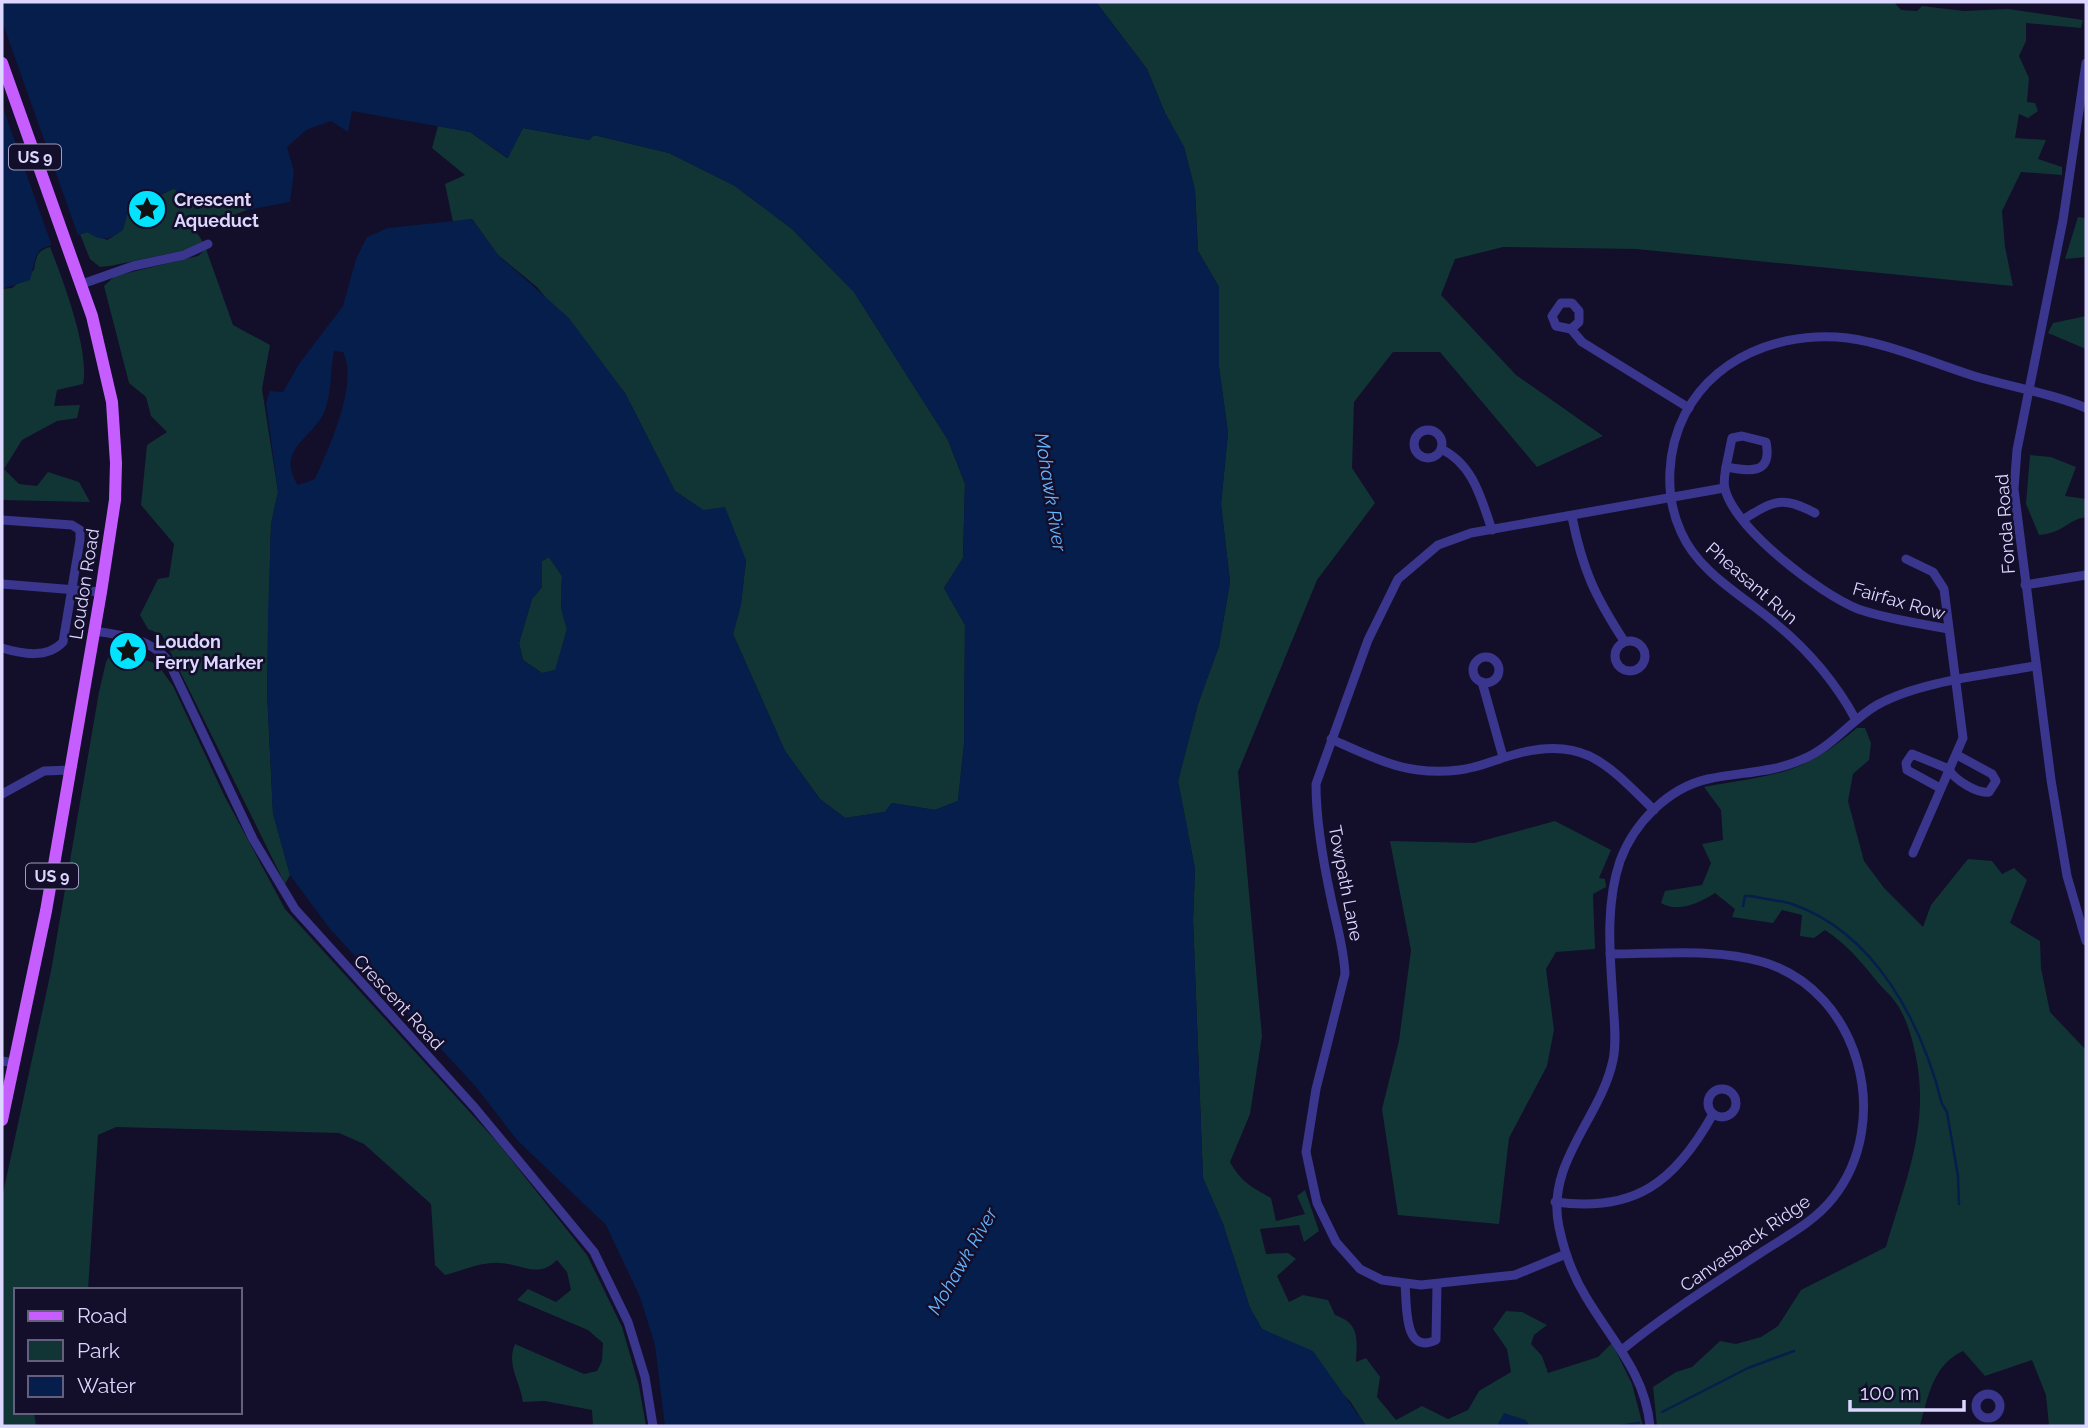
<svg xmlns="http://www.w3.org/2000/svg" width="2088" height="1428" font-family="Raleway,sans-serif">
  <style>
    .green { fill: #113534 }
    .water { fill: #061e4c; fill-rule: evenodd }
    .pier { fill: #130e2a }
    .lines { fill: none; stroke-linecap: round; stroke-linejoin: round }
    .stream { stroke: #061e4c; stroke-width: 2.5 }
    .minor { stroke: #3a358d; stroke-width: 9 }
    .major { stroke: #c65eff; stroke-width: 12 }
    .labels { text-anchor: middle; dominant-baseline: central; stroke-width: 5; stroke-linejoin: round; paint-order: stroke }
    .shield { fill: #130e2a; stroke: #a09bbf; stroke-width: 2 }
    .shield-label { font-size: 16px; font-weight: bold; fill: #ddd7ff }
    .poi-label { font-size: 18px; font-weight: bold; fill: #ddd7ff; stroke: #130e2a; text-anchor: start }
    .street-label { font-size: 18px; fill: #ddd7ff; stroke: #130e2a }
    .water-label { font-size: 19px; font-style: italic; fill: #65b5ff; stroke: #130e2a }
  </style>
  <rect width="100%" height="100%" fill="#130e2a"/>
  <g class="green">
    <path d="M 1096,2 L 1894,2 L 1901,10 L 1917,11 L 1922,6 L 1964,11 L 2008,9 L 2083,20 L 2081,28 L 2026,23 L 2026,41 L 2019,56 L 2029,78 L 2027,102 L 2035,103 L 2038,111 L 2028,118 L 2019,114 L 2015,138 L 2046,140 L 2038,159 L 2062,167 L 2062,175 L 2021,172 L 2002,211 L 2005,247 L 2013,286 L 1636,249 L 1503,247 L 1455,259 L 1441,295 L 1516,375 L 1603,436 L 1537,467 L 1440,352 L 1393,352 L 1354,402 L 1352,468 L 1375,503 L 1317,580 L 1238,772 L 1262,1036 L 1250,1114 L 1230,1162 C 1239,1180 1254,1189 1271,1198 L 1276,1221 L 1305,1214 L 1297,1196 L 1305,1190 L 1319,1231 L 1304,1242 L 1299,1225 L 1260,1229 L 1266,1254 L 1288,1253 L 1296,1259 L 1277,1276 L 1289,1302 L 1303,1295 L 1328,1300 L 1335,1315 C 1360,1324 1357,1338 1356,1362 L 1366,1358 L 1380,1377 L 1377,1397 L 1396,1420 L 1422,1406 L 1448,1419 L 1468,1410 L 1479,1391 L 1511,1372 L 1507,1349 L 1493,1329 L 1506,1311 L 1522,1312 L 1547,1325 L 1534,1335 L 1531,1344 L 1542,1356 L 1548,1373 L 1598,1357 L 1612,1343 L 1632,1384 L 1643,1426 L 1530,1426 L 1525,1420 L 1505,1414 L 1497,1426 L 1366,1426 L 1350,1401 L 1285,1341 L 1262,1329 L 1250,1308 L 1223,1224 L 1203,1178 L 1193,919 L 1195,869 L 1178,781 L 1198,704 L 1219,646 L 1230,582 L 1221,504 L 1228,433 L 1219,367 L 1219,287 L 1198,251 L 1195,190 L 1184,147 L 1165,113 L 1147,69 Z"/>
    <polygon points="438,126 470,132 507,158 523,128 589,140 594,135 669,153 735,186 792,229 854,292 948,440 965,484 963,558 944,588 965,625 964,744 958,801 935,810 892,803 885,812 845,818 820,799 785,751 733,634 741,604 746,560 703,510 675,491 625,393 537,287 498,255 472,219 453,222 445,184 465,175 432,148"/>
    <path d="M 175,188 L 196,209 L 228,200 L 247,210 L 195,230 L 203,242 L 190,249 L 110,266 L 100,267 L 90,259 L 80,234 L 88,232 L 107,240 C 121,233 122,227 128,213 L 142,211 L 140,205 Z"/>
    <polygon points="2078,217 2086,218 2086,257 2065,259"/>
    <path d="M 50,247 C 63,280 90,351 83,384 L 57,390 L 54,406 L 80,405 L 77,418 L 57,421 L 22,440 L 4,469 L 19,484 L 37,486 L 48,472 L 79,482 L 90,502 L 2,500 L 2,289 L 12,288 L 34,270 C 36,258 36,251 50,247 Z"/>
    <polygon points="206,249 233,325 270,345 262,389 278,492 271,524 267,691 273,813 290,875 285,884 162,635 148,629 140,615 158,579 169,577 174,544 141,505 147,445 167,432 151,416 146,397 129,383 104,286 115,276 198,256"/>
    <polygon points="2086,316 2086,349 2048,333 2053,323"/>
    <path d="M 2030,455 L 2051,457 L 2076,467 L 2065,496 L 2086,499 L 2086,517 C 2067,520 2064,533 2039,535 L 2026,504 Z"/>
    <polygon points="549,557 562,576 561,608 567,629 556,670 542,673 523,660 519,643 532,599 542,587 542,561"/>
    <path d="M 113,649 L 157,664 L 173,686 L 225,797 L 285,909 L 497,1142 L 587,1255 L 622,1327 L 639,1386 L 646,1426 L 593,1426 L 592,1410 L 545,1401 L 523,1402 C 520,1381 506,1365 515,1344 L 584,1374 L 597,1371 L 602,1361 L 603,1343 L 588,1330 L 517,1300 L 528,1289 L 556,1302 L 571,1290 L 567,1272 L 557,1260 C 538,1279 523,1264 500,1263 C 484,1261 461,1271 445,1275 L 435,1265 L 431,1204 L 364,1144 L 339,1133 L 116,1127 L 98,1135 L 88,1290 L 16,1290 L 16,1412 L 34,1412 L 36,1426 L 2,1426 L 2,1198 L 51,971 L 99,692 L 106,662 Z"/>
    <path d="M 1857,728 L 1865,728 L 1871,743 L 1869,760 L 1853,774 L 1848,801 L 1864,861 L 1884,888 L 1923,927 L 1931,905 L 1968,859 L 1992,861 L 2002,874 L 2014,868 L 2027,880 L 2010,923 L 2040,941 L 2041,968 L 2050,1012 L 2086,1050 L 2086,1426 L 2049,1426 L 2046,1395 L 2032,1360 L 1985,1376 L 1963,1351 C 1933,1365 1928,1396 1920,1426 L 1657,1426 L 1653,1387 L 1676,1372 L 1692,1367 L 1720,1341 L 1736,1344 L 1761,1337 L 1778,1326 L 1801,1290 L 1886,1247 C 1906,1178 1932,1122 1914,1048 C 1911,1034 1905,1015 1896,1003 C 1890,994 1881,987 1875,979 C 1859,959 1846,944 1825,930 L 1814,938 L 1800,936 L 1802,915 L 1782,910 L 1773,923 L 1732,917 L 1735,909 L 1715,893 C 1699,903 1679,913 1661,903 L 1665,891 L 1702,885 L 1711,863 L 1702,844 L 1723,840 L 1721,810 L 1704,787 C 1775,774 1799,777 1857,728 Z"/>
    <polygon points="1555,821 1611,850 1599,878 1605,879 1606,887 1593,894 1595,949 1556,952 1546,969 1554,1030 1547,1066 1509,1138 1499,1224 1398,1215 1382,1109 1399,1041 1411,950 1390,841 1474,843"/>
  </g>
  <g class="water">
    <path d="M 2,2 L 1096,2 L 1147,69 L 1165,113 L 1184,147 L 1195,190 L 1198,251 L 1219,287 L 1219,367 L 1228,433 L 1221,504 L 1230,582 L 1219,646 L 1198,704 L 1178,781 L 1195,869 L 1193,919 L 1203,1178 L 1223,1224 L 1250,1308 L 1262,1329 L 1313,1351 L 1366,1426 L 665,1426 L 655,1345 L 640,1297 L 606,1225 L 517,1140 L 477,1088 L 330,929 L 290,875 L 273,813 L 267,691 L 268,617 L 271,524 L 278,492 L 266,403 L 270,391 L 283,392 L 299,364 L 343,306 L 356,259 L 367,237 L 388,228 L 472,219 L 498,255 L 569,318 L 625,393 L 675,491 L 703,510 L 725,507 L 746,560 L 741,604 L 733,634 L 785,751 L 820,799 L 845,818 L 885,812 L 892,803 L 935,810 L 958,801 L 964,744 L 965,625 L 944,588 L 963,558 L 965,483 L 948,440 L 854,292 L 792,229 L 735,186 L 669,153 L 594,135 L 589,140 L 523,128 L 508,158 L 470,132 L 352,111 L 348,132 L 331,121 L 306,130 L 287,147 L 294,171 L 290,202 L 247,210 L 228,200 L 196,209 L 187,198 L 180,198 L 174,188 L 140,205 L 142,211 L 128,213 L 123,230 C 109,240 102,242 87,232 L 41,249 L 36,256 L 30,280 L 2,289 ZM 334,351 L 343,352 C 359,383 329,448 315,479 L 298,485 C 274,448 315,438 325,410 C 332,391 330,371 334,351 ZM 549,557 L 562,576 L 561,608 L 567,629 L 555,670 L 542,673 L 523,660 L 519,643 L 532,599 L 542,587 L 542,561 Z"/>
    <polygon points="1504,1413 1525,1420 1530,1426 1497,1426"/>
  </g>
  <polygon class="pier" points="2,21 79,238 53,249 2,105"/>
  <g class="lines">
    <g class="stream">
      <path d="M 1743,906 L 1745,896 L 1750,896 C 1764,899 1779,900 1792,904 C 1876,933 1922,1024 1942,1104 L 1947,1112 L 1958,1176 L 1959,1204"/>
      <polyline points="1662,1412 1748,1368 1794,1351"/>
      <polyline points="1619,1426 1639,1423"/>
    </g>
    <g class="minor">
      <polyline points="2086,63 2063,220 2017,450 2014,489 2051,780 2067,876 2086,941"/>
      <polyline points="82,284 133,266 184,255 208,244"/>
      <polyline points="1571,329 1579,322 1579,311 1572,303 1561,303 1552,316 1556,326 1571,329 1582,342 1689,408"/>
      <circle cx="1428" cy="444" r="14"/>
      <path d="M 1742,436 L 1766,442 C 1773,476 1748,471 1726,467 L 1732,438 Z"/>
      <path d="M 1441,449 C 1473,464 1481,498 1492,530"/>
      <path d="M 1726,467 C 1725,474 1723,482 1725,489 C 1735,529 1820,594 1858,609 C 1886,619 1919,623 1948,629"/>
      <path d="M 1572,517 C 1583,571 1595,596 1624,641"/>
      <path d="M 1744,519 C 1774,500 1783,496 1815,513"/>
      <path d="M 2,520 L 72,525 L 80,530 L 80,540 L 63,642 C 47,659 22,654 2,648"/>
      <polyline points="1906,559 1933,572 1944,589 1963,738 1913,853"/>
      <polyline points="2,584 101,592"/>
      <polyline points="2025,585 2086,575"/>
      <path d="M 94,631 C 123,635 148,638 168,660 L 253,839 L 295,909 L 475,1108 L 594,1252 L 628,1322 L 645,1377 L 653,1426"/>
      <circle cx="1630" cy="656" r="15"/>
      <circle cx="1486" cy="670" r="13"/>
      <polyline points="1482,682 1503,757"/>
      <path d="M 1856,720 C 1836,683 1808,650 1775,623 C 1742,595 1699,573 1681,532 C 1664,495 1667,449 1685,414 C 1719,349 1800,325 1869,342 C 1905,350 1939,365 1974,376 C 2011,387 2051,393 2086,408"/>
      <path d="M 1331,739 C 1378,760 1407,776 1459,770 C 1480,768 1496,759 1516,754 C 1584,735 1608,765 1654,810"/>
      <path d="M 1940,788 L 1907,770 L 1906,763 L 1912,754 L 1949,769 C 1954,780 1978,794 1989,792 L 1996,781 L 1992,774 L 1957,755"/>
      <polyline points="2,794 44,771 70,770"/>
      <path d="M 1610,954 C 1659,954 1715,948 1763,962 C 1860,991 1894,1121 1833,1198 C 1815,1221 1787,1236 1762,1252 C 1715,1283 1666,1314 1623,1349"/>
      <polyline points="2,1061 15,1063"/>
      <circle cx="1722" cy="1103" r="14"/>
      <path d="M 1555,1202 C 1635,1213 1675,1182 1713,1114"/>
      <path d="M 1566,1254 L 1515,1275 L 1421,1285 L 1382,1280 L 1360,1269 L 1336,1242 L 1317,1203 L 1306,1152 L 1316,1089 L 1345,974 C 1344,948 1336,923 1331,898 C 1323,861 1316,822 1316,784 L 1368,640 L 1398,579 L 1438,545 L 1471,533 L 1724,488"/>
      <path d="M 1405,1284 C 1407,1304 1403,1356 1436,1340 L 1437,1284"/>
      <circle cx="1988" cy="1406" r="12"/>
      <path d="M 1650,1426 C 1645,1373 1612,1341 1586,1297 C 1573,1276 1564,1251 1559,1227 C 1545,1163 1601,1118 1613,1060 C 1617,1041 1614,1020 1613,1001 C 1610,955 1605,905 1620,861 C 1634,823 1668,788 1708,779 C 1740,772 1773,773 1803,759 C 1832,747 1851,720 1877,705 C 1920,681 1987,675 2035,666"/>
    </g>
    <polyline class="major" points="2,63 92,316 112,402 116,463 115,500 101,592 46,911 2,1120"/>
  </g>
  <defs>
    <symbol id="sight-disc" viewBox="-11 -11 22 22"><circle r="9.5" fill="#03e2ff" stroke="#130e2a"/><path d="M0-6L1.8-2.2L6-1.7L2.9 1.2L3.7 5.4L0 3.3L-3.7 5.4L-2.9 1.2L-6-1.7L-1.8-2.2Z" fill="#111"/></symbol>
  </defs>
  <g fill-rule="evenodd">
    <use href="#sight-disc" x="125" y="187" width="44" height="44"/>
    <use href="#sight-disc" x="106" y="629" width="44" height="44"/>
  </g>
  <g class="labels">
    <g class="shield">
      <rect x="9" y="144.5" width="52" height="25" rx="5"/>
      <rect x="26" y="863.5" width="52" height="25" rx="5"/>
    </g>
    <g class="shield-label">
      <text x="35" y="157">US 9</text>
      <text x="52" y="876">US 9</text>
    </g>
    <g class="poi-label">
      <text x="174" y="199">Crescent<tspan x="174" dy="21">Aqueduct</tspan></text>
      <text x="155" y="641">Loudon<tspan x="155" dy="21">Ferry Marker</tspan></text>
    </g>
    <g class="street-label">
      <text transform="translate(2005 524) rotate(-94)">Fonda Road</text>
      <text transform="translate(1752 583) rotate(41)">Pheasant Run</text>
      <text transform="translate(84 584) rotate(-81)">Loudon Road</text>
      <text transform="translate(1899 601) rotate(16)">Fairfax Row</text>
      <text transform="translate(1346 883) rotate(79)">Towpath Lane</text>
      <text transform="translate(399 1002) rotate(47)">Crescent Road</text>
      <text transform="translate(1745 1243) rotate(-35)">Canvasback Ridge</text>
    </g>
    <g class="water-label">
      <text transform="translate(1051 492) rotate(81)">Mohawk River</text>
      <text transform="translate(962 1261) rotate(-60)">Mohawk River</text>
    </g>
  </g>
  <rect width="2088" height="1428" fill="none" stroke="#ddd7ff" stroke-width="7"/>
  <rect x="14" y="1288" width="228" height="126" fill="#130e2a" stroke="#645e7f" stroke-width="2"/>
  <rect x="28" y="1311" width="35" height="10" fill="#c65eff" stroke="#645e7f" stroke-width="2"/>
  <text x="77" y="1323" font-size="21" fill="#ddd7ff">Road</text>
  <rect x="28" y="1340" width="35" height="21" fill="#113534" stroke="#645e7f" stroke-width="2"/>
  <text x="77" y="1358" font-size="21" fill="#ddd7ff">Park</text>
  <rect x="28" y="1376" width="35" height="21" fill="#061e4c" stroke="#645e7f" stroke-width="2"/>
  <text x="77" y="1393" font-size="21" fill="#ddd7ff">Water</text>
  <path d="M1850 1400v10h114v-10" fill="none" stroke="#ddd7ff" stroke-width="3.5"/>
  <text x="1860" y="1400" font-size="21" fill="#ddd7ff" stroke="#130e2a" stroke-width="5" paint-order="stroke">100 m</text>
</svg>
